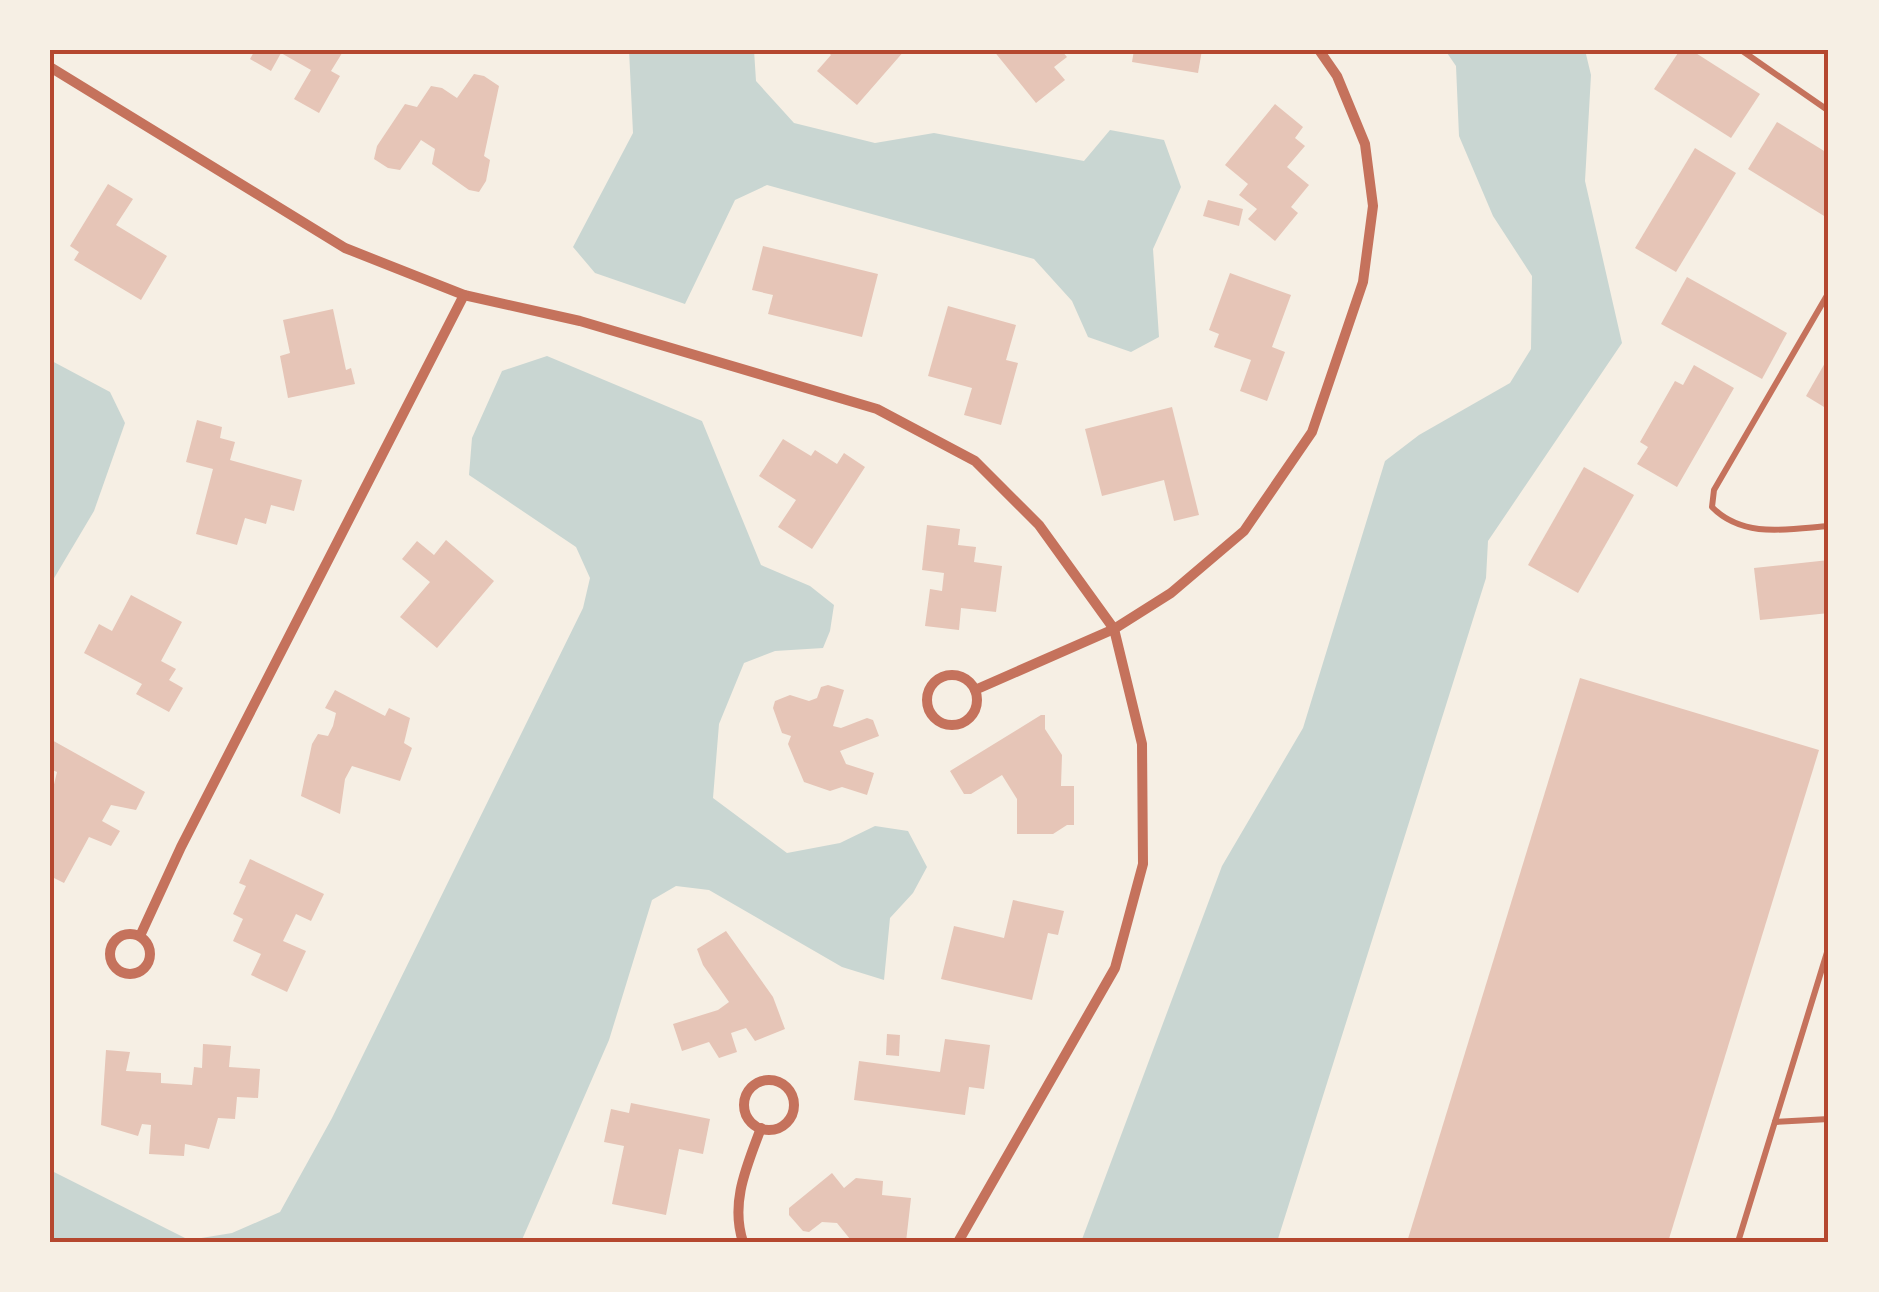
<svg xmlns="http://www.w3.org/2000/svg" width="1879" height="1292" font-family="Helvetica,sans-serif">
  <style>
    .water { fill: #c9d6d2 }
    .building { fill: #e6c5b7 }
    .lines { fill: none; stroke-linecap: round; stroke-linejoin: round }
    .service { stroke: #c5725c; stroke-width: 6 }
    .minor { stroke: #c5725c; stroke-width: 10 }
    .neatline { fill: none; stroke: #b5482f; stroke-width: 4 }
  </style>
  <rect width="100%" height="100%" fill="#f6efe4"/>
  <g class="water">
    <polygon points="629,50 754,50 756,81 794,123 875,143 934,133 1084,161 1110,130 1164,140 1181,187 1153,249 1159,337 1131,352 1088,337 1072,301 1034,259 767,185 735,200 685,304 595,273 573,247 633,133"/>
    <polygon points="1445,50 1585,50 1591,75 1585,181 1622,343 1488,541 1486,578 1277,1242 1081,1242 1222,866 1303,728 1385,461 1419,435 1510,383 1531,349 1532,276 1493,216 1459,136 1456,66"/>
    <polygon points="547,356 702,421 761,565 810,586 834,605 830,631 823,648 775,651 744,663 719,724 713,798 787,853 840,843 875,826 908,831 927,867 913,893 890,918 884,980 842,967 709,890 676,886 652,900 609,1040 521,1242 50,1242 50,1170 189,1240 232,1233 280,1212 332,1118 583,608 590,578 576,547 469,475 472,438 502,371"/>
    <polygon points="50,360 110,392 125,423 94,511 50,585"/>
  </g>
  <g class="building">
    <polygon points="255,50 344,50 331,71 340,76 319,113 294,99 311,70 281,53 271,71 250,59"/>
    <polygon points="826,50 905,50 857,105 817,71 831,55"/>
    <polygon points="993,50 1061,50 1067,57 1054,67 1065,80 1036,103"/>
    <polygon points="1134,50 1202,50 1198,73 1132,62"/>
    <polygon points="1680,50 1691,50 1760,94 1731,138 1654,89"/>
    <polygon points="474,74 484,76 499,86 484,156 490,160 486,181 479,192 469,190 432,164 435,149 421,140 400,170 388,168 374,159 377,146 405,104 417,107 431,86 442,88 457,98"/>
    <polygon points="1275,104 1303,127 1295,138 1305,146 1287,167 1309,185 1291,207 1298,213 1275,241 1248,219 1257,209 1239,195 1248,184 1225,165"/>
    <polygon points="1777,122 1829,154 1829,219 1748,169"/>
    <polygon points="1695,148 1736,173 1676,272 1635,248"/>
    <polygon points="108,184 133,199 116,225 167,256 141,300 74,260 79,252 70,246"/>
    <polygon points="1208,200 1243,209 1239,226 1203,216"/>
    <polygon points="763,246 878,274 862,337 768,314 773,295 752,290"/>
    <polygon points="1230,273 1291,295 1272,347 1285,352 1267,401 1240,391 1251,360 1214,347 1219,334 1209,330"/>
    <polygon points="1687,277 1787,333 1762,379 1661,324"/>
    <polygon points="948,306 1016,325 1006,360 1018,363 1001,425 964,415 972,388 928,376"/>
    <polygon points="333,309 346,370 351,368 355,384 288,398 280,356 290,353 283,320"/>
    <polygon points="1829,356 1829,410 1806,396"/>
    <polygon points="1694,365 1734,388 1677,487 1637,464 1648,447 1640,442 1675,381 1683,385"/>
    <polygon points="1172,407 1199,515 1174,521 1164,480 1102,496 1085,429"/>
    <polygon points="197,420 222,427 220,438 235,442 230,460 302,480 294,511 271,505 266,524 245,518 237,545 196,534 213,469 186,462"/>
    <polygon points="783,439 811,456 815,450 837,464 844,453 865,467 812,549 778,527 796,500 759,476"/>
    <polygon points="1584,467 1634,495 1578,593 1528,565"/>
    <polygon points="927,525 960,529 958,545 976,547 974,562 1002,566 996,612 961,608 959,630 925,626 930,589 942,591 944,573 922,570"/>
    <polygon points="446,540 494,581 437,648 400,617 430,582 402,559 417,541 434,555"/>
    <polygon points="1829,560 1829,613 1760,620 1754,568"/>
    <polygon points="131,595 182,622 161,661 176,669 169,680 183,688 169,712 136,694 142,684 84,653 99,624 112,631"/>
    <polygon points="1580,678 1819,750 1668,1242 1407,1242"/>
    <polygon points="828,685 844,690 833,726 841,728 867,718 873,720 879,736 840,751 846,764 874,773 867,795 842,787 830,791 804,782 788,744 791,736 782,733 773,708 775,701 790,695 809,701 817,698 821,687"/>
    <polygon points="335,690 385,716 389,708 410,718 404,743 412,748 400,781 352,766 345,779 340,814 301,796 312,744 318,734 328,736 333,726 336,713 325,708"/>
    <polygon points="1041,715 1045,715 1045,729 1062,755 1061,786 1074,786 1074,825 1067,825 1053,834 1017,834 1017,799 1002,775 971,794 964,794 950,771"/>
    <polygon points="50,739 145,792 136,810 111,805 102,821 120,831 111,846 89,837 64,883 50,876 50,801 57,772 50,769"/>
    <polygon points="250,859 324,894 311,921 296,914 283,941 306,951 287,992 251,975 261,954 233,941 243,919 233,914 246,886 239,883"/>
    <polygon points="1013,900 1064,911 1058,935 1048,933 1032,1000 941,979 954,926 1004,938"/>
    <polygon points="726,931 773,997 785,1029 755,1041 746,1028 731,1033 737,1052 719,1058 709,1042 682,1051 673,1024 718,1010 729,1002 703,965 697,949"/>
    <polygon points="887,1034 900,1035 899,1056 886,1055"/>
    <polygon points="945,1039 990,1045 984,1089 969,1087 965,1115 854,1100 859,1061 940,1072"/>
    <polygon points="203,1044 231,1046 229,1067 260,1069 258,1098 237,1097 235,1119 218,1118 209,1149 185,1144 184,1156 149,1154 151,1125 142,1124 138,1136 101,1125 106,1050 130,1052 126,1071 161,1073 161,1083 192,1085 194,1067 202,1068"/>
    <polygon points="631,1103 710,1119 703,1154 679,1149 666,1215 612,1204 624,1146 604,1142 611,1109 629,1113"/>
    <polygon points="832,1173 844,1188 856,1178 883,1181 882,1195 911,1198 906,1242 850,1239 837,1223 822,1222 809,1232 803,1231 789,1215 789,1208"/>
  </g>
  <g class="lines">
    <g class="service">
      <polyline points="1741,50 1829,111"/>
      <path d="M 1829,292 L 1714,490 L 1712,507 C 1743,539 1789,529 1829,526"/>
      <polyline points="1775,1122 1829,1119"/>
      <polyline points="1738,1242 1829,946"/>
    </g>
    <g class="minor">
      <polyline points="50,67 345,248 464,295 580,321 877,409 975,461 1039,525 1114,629 1142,744 1143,864 1115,968 958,1242"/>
      <circle cx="952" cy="700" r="25"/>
      <polyline points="975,690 1114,629 1171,593 1244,531 1312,432 1363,282 1373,206 1365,144 1337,76 1319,50"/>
      <circle cx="130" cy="954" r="20"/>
      <polyline points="140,936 181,847 464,295"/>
      <circle cx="769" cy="1105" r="25"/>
      <path d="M 743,1242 C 730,1202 747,1166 761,1128"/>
    </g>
  </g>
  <rect width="1879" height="1292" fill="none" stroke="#f6efe4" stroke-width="105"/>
  <rect x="52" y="52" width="1774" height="1188" class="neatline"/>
</svg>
